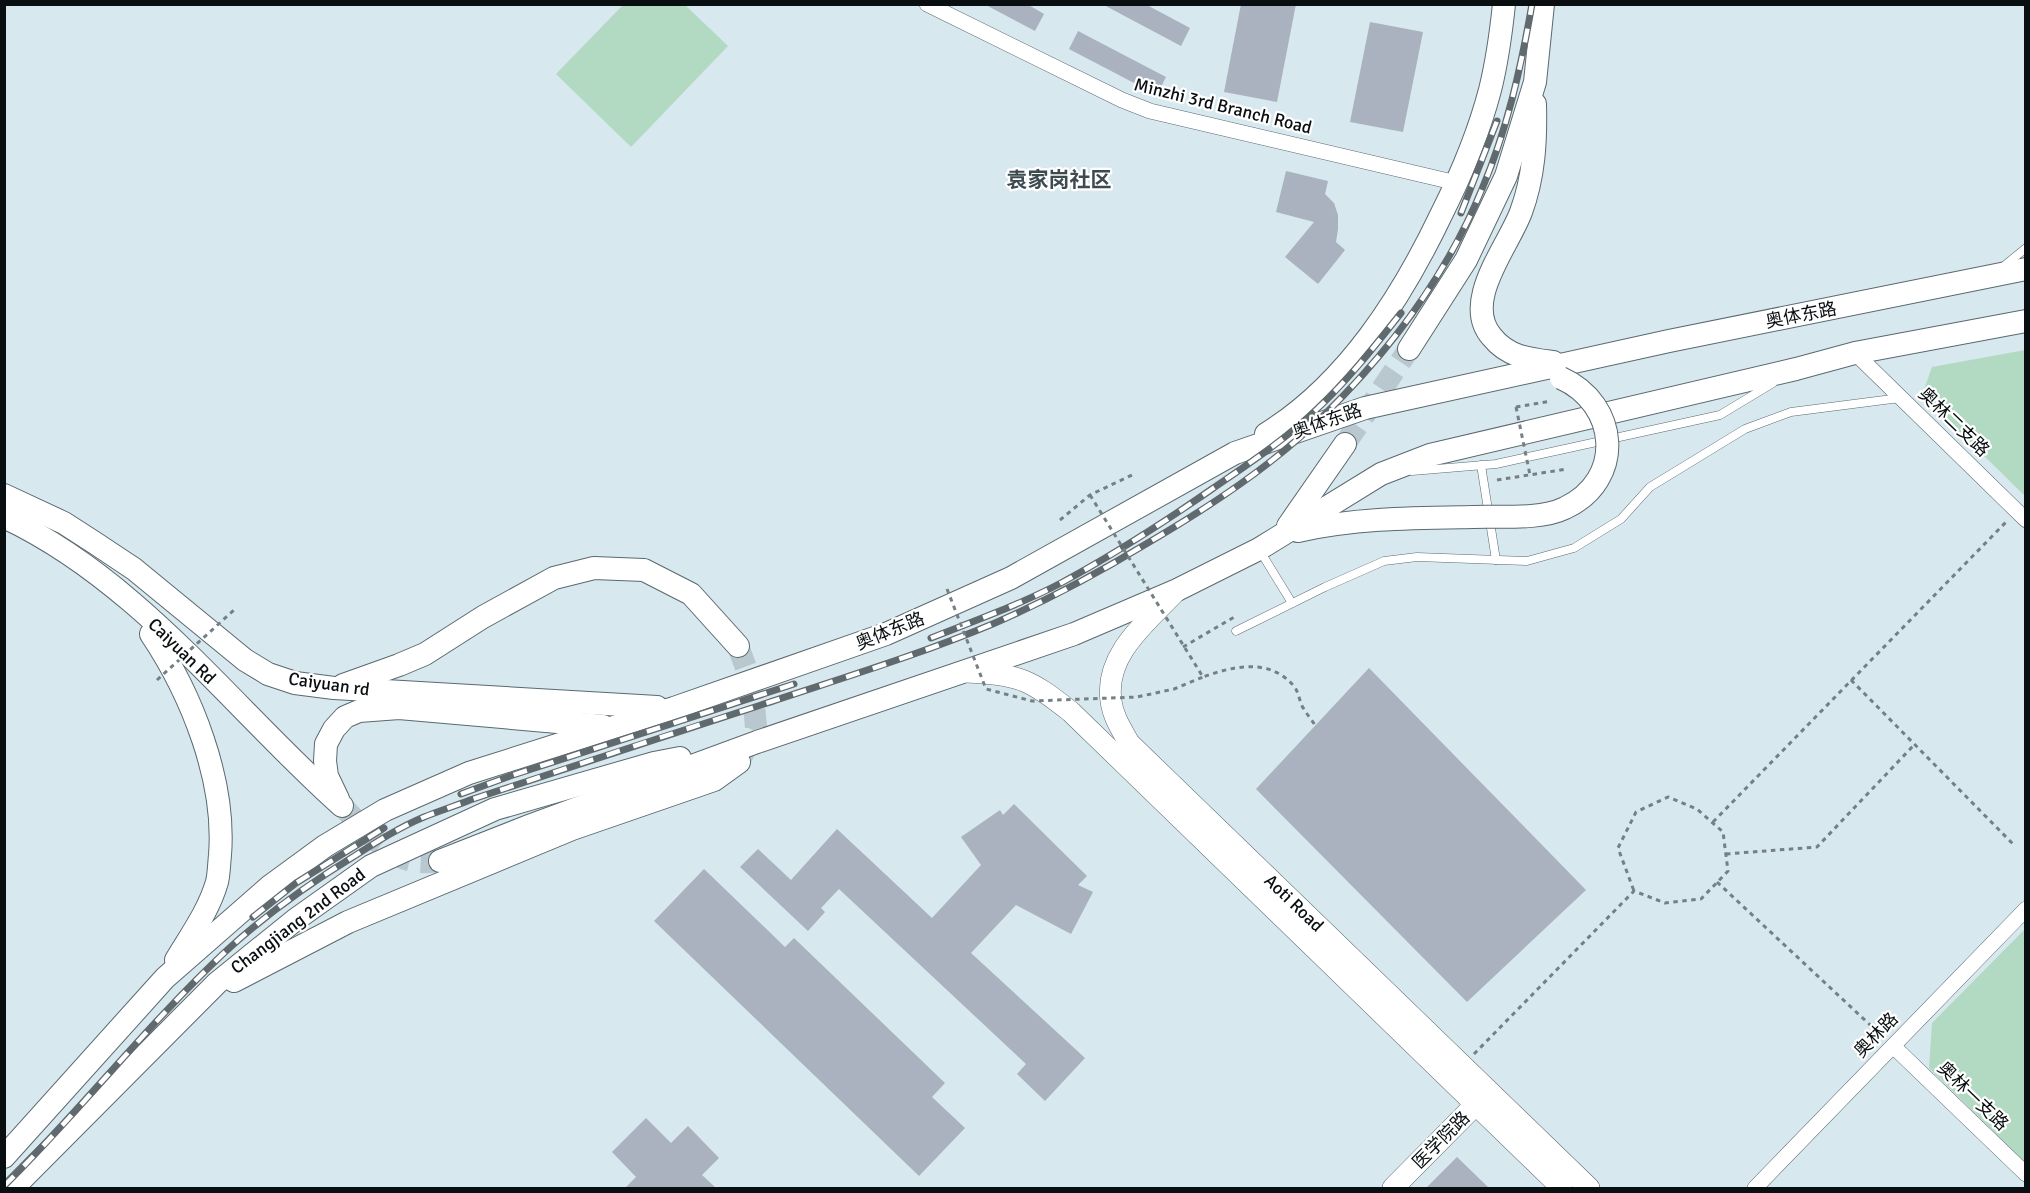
<svg xmlns="http://www.w3.org/2000/svg" width="2030" height="1193" font-family="Signika,'Noto Sans SC',sans-serif">
  <style>
    .green { fill: #b2d9c1 }
    .building { fill: #a9b2be }
    .lines { fill: none; stroke-linecap: round; stroke-linejoin: round }
    .primary-tunnel { stroke: #b9c7ce; stroke-width: 22; stroke-dasharray: 22 11; stroke-linecap: butt }
    .lane-casing { stroke: #5a696f; stroke-width: 9 }
    .street-casing { stroke: #5a696f; stroke-width: 16 }
    .secondary-casing { stroke: #5a696f; stroke-width: 22 }
    .primary-casing { stroke: #5a696f; stroke-width: 24 }
    .path { stroke: #758085; stroke-width: 3; stroke-dasharray: 4.5 4.5; stroke-linecap: butt }
    .lane { stroke: #fff; stroke-width: 8 }
    .street { stroke: #fff; stroke-width: 15 }
    .secondary { stroke: #fff; stroke-width: 21 }
    .primary { stroke: #fff; stroke-width: 22 }
    .rail-casing { stroke: #5f696e; stroke-width: 7 }
    .rail { stroke: #fff; stroke-width: 4.5; stroke-dasharray: 14; stroke-linecap: butt }
    .primary-bridge-casing { stroke: #5a696f; stroke-width: 24; stroke-linecap: butt }
    .path-bridge { stroke: #758085; stroke-width: 3; stroke-dasharray: 4.5 4.5; stroke-linecap: butt }
    .primary-bridge { stroke: #fff; stroke-width: 22 }
    .labels { text-anchor: middle; dominant-baseline: central; stroke-width: 4.5; stroke-linejoin: round; paint-order: stroke }
    .street-label { font-size: 18px; fill: #090f11; stroke: #fff }
    .quarter-label { font-size: 21px; font-weight: bold; fill: #3d4b51; stroke: #fff }
  </style>
  <rect width="100%" height="100%" fill="#d8e8ef"/>
  <g class="green">
    <polygon points="623,5 685,5 728,46 631,147 556,74"/>
    <polygon points="2025,350 2026,350 2025,496 1922,395 1932,367"/>
    <polygon points="2025,929 2025,1162 1929,1068 1932,1023"/>
  </g>
  <g class="building">
    <polygon points="984,4 1027,4 1044,14 1035,31"/>
    <polygon points="1102,4 1145,4 1190,28 1181,46"/>
    <polygon points="1241,4 1296,4 1277,102 1224,92"/>
    <polygon points="1370,22 1423,32 1403,132 1350,122"/>
    <polygon points="1078,31 1166,77 1157,95 1069,49"/>
    <polygon points="1286,171 1328,181 1325,194 1334,203 1338,215 1338,229 1336,242 1345,250 1318,284 1285,257 1314,222 1276,212"/>
    <polygon points="1369,668 1586,890 1467,1002 1256,789"/>
    <polygon points="1014,804 1087,876 1078,885 1093,892 1071,934 1016,905 971,953 1085,1058 1045,1101 1017,1074 1026,1064 839,889 821,908 825,912 808,931 740,867 758,849 791,880 837,829 932,918 981,865 961,837 1000,810 1003,815"/>
    <polygon points="704,869 785,947 794,938 945,1083 932,1097 965,1128 919,1176 654,921"/>
    <polygon points="646,1118 671,1143 688,1126 719,1158 702,1175 716,1188 625,1188 636,1177 612,1152"/>
    <polygon points="1457,1157 1489,1188 1426,1188"/>
  </g>
  <g class="lines">
    <g class="primary-tunnel">
      <polyline points="1345,444 1409,349"/>
      <polyline points="738,646 752,684 756,727 741,758"/>
      <path d="M 342,806 C 361,825 384,855 412,861 C 422,863 431,862 440,861"/>
    </g>
    <defs>
      <g id="lane">
        <polyline points="2004,266 2026,248"/>
        <polyline points="1481,465 1496,560"/>
        <polyline points="1412,471 1496,464 1720,415 1773,383"/>
        <polyline points="1260,551 1292,603"/>
        <polyline points="1236,631 1325,587 1384,561 1417,557 1527,561 1574,548 1621,519 1650,487 1745,429 1791,412 1900,398"/>
      </g>
      <g id="street">
        <polyline points="927,4 1122,100 1150,111 1457,183"/>
        <polyline points="1855,353 2026,520"/>
        <polyline points="1893,1046 2026,1174"/>
        <polyline points="1755,1188 2026,909"/>
      </g>
      <g id="secondary">
        <path d="M 1177,590 C 1148,621 1104,654 1111,701 C 1113,717 1122,730 1129,743 L 1589,1188"/>
        <path d="M 967,672 C 1019,674 1031,680 1071,712 L 1562,1188"/>
        <polyline points="1393,1188 1486,1094"/>
      </g>
      <g id="primary">
        <path d="M 1535,104 C 1536,141 1534,177 1521,212 C 1508,247 1461,302 1492,337 C 1508,357 1529,359 1553,362"/>
        <polyline points="1409,349 1466,260 1506,176 1535,82 1543,4"/>
        <path d="M 1266,434 C 1347,384 1402,297 1442,213 C 1462,173 1479,132 1490,90 C 1497,62 1501,33 1504,4"/>
        <polyline points="4,495 64,523 95,543 134,569 245,660 268,674 295,683 334,688 657,707"/>
        <path d="M 4,517 C 139,580 233,709 342,806"/>
        <polyline points="1288,526 1345,444"/>
        <path d="M 1298,531 C 1356,518 1413,518 1473,517"/>
        <path d="M 151,634 C 192,695 226,781 220,855 C 219,864 219,874 217,882 C 209,910 191,935 176,960"/>
        <polyline points="343,685 399,665 425,654 483,617 554,578 594,568 644,570 691,594 738,646"/>
        <polyline points="338,799 327,776 325,761 326,744 334,729 345,717 359,711 399,708 603,726"/>
        <polyline points="440,861 529,826 757,742 1074,634 1177,590 1259,549 1381,474 1430,455 1796,369 1855,353 2026,321"/>
        <polyline points="234,981 348,922 572,829 714,780 739,762"/>
        <polyline points="4,1157 165,978 269,887 325,846 385,810 469,773 674,708 886,634 1011,578 1235,453 1365,408 1669,341 2026,269"/>
        <polyline points="13,1188 217,983 295,920 371,866 495,809 654,763 680,758"/>
      </g>
    </defs>
    <use href="#lane" class="lane-casing"/>
    <use href="#street" class="street-casing"/>
    <use href="#secondary" class="secondary-casing"/>
    <use href="#primary" class="primary-casing"/>
    <g class="path">
      <polyline points="1516,407 1551,401"/>
      <polyline points="1497,480 1567,469"/>
      <polyline points="1060,520 1090,495 1132,475"/>
      <polyline points="1183,647 1236,616"/>
      <polyline points="1851,680 2013,844"/>
      <polyline points="1713,822 2007,521"/>
      <polyline points="1726,854 1817,847 1914,745"/>
      <polyline points="1717,882 1883,1037"/>
      <polyline points="1474,1054 1634,891 1665,903 1701,899 1728,871 1723,832 1697,809 1668,797 1636,812 1618,848 1634,891"/>
    </g>
    <use href="#lane" class="lane"/>
    <use href="#street" class="street"/>
    <use href="#secondary" class="secondary"/>
    <use href="#primary" class="primary"/>
    <defs>
      <g id="rail">
        <polyline points="1461,213 1497,121"/>
        <path d="M 931,638 C 974,621 1019,605 1061,583 C 1113,555 1163,523 1212,489 C 1248,464 1285,440 1317,409 C 1348,380 1374,347 1401,313"/>
        <polyline points="461,794 510,776 794,684"/>
        <polyline points="253,917 296,883 384,828"/>
        <path d="M 4,1186 C 81,1110 147,1025 225,952 C 265,915 310,883 356,855 C 378,841 400,827 424,817 C 439,811 455,806 470,800 C 567,768 664,736 761,705 C 839,679 919,655 995,623 C 1048,600 1098,573 1146,544 C 1209,507 1272,466 1324,415 C 1390,351 1447,274 1482,189 C 1507,130 1521,68 1532,4"/>
      </g>
    </defs>
    <use href="#rail" class="rail-casing"/>
    <use href="#rail" class="rail"/>
    <defs>
      <path id="primary-bridge" d="M 1473,517 C 1499,516 1541,520 1565,508 C 1625,480 1619,404 1561,378"/>
    </defs>
    <use href="#primary-bridge" class="primary-bridge-casing"/>
    <g class="path-bridge">
      <polyline points="1516,407 1530,475"/>
      <path d="M 1090,495 L 1203,677 C 1233,666 1269,658 1293,685 C 1298,690 1299,699 1302,706 C 1306,713 1311,719 1315,725"/>
      <polyline points="947,589 986,689 1032,701 1137,697 1174,689 1203,677"/>
      <polyline points="157,680 234,610"/>
    </g>
    <use href="#primary-bridge" class="primary-bridge"/>
  </g>
  <g class="labels">
    <g class="street-label">
      <text transform="translate(1223 106) rotate(14)">Minzhi 3rd Branch Road</text>
      <text transform="translate(1801 315) rotate(-11)">奥体东路</text>
      <text transform="translate(1327 421) rotate(-19)">奥体东路</text>
      <text transform="translate(1954 422) rotate(44)">奥林二支路</text>
      <text transform="translate(890 631) rotate(-22)">奥体东路</text>
      <text transform="translate(182 651) rotate(44)">Caiyuan Rd</text>
      <text transform="translate(329 684) rotate(8)">Caiyuan rd</text>
      <text transform="translate(1294 903) rotate(44)">Aoti Road</text>
      <text transform="translate(298 921) rotate(-37)">Changjiang 2nd Road</text>
      <text transform="translate(1876 1035) rotate(-46)">奥林路</text>
      <text transform="translate(1973 1096) rotate(44)">奥林一支路</text>
      <text transform="translate(1441 1140) rotate(-45)">医学院路</text>
    </g>
    <g class="quarter-label">
      <text x="1059" y="180">袁家岗社区</text>
    </g>
  </g>
  <rect width="2030" height="1193" fill="none" stroke="#090f11" stroke-width="12"/>
</svg>
